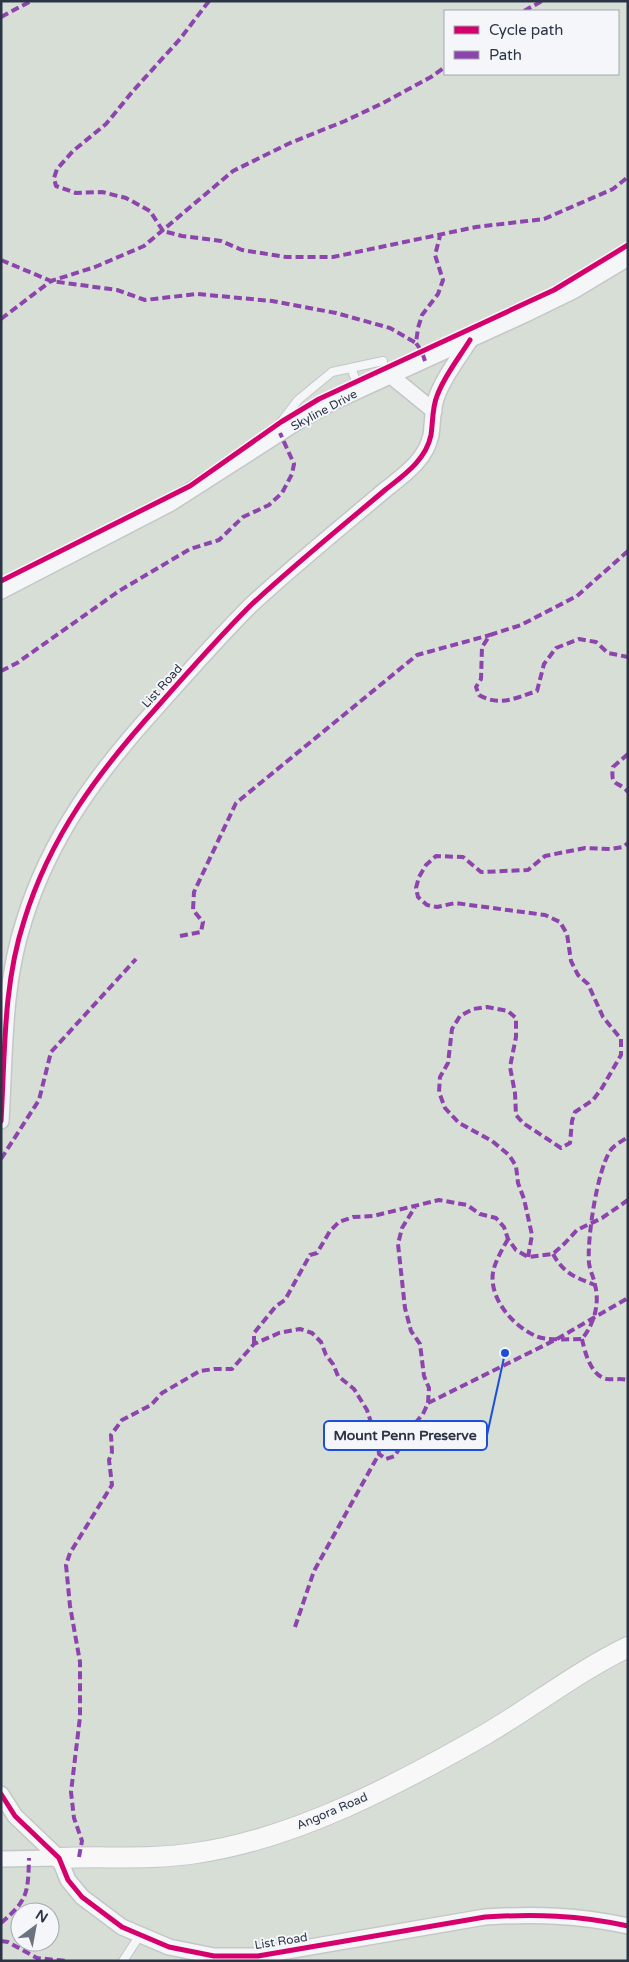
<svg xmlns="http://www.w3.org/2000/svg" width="629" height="1962" font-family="'Varela Round',sans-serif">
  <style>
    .green { fill: #d6ded6; fill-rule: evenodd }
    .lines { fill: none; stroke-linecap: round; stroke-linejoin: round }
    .lane-casing { stroke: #c4c6c8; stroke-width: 10 }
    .street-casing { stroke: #c4c6c8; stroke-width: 18 }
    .secondary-casing { stroke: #c4c6c8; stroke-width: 22 }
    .lane { stroke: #f5f6f7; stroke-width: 8 }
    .street { stroke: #f5f6f7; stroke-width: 15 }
    .secondary { stroke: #f8f8f8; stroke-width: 20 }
    .quiet { stroke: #8e44ad; stroke-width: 4; stroke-dasharray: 8 4; stroke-linecap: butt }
    .cycleway-casing { stroke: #f4f6f9; stroke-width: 8 }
    .cycleway { stroke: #d6006c; stroke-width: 5 }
    .labels { text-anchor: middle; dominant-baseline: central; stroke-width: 4; stroke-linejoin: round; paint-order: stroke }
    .street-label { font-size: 12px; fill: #2b3445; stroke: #f4f6f9 }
    .leader { fill: none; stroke: #1d4ed8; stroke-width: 2 }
    .callout-dot { fill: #1d4ed8; stroke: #f4f6f9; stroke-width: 2 }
    .callout { fill: #f4f6f9; stroke: #1d4ed8; stroke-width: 2 }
    .callout-label { font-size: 14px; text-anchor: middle; font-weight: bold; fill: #2b3445 }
  </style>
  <rect width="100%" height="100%" fill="#e6e8ea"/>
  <path class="green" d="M 1,1 L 628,1 L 628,1961 L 1,1961 ZM 445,11 L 618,11 L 618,74 L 445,74 ZM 20,1912 L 50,1912 L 50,1942 L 20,1942 Z"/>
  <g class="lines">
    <defs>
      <g id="lane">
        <polyline points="351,368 360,390"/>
        <polyline points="272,434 298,400 332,372 383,361"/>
        <polyline points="123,1961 140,1935"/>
      </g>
      <g id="street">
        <polyline points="391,376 434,411"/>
        <polyline points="1,591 171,503 302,419 331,403 526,314 573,291 628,258"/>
        <path d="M 1,1121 C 5,1054 3,985 24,921 C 50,836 99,771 158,706 C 188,672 218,638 250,606 C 293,566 340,528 385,490 C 404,475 426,460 431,435 C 433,422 432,408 437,396 C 444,376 459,358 470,340"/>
        <path d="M 1,1794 L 15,1816 L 59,1858 L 68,1880 L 82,1897 L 122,1927 L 169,1947 L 214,1956 L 258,1956 L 485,1917 C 535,1914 578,1915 628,1926"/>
        <polyline points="1,1859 59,1858"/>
      </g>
      <path id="secondary" d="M 59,1858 C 105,1856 151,1860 196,1853 C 295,1839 399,1784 486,1734 C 534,1706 578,1671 628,1647"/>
    </defs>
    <use href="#lane" class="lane-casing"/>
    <use href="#street" class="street-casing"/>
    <use href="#secondary" class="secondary-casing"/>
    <use href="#lane" class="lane"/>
    <use href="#street" class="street"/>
    <use href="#secondary" class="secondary"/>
    <g class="quiet">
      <polyline points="209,1 180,39 133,91 106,124 73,151 57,169 54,178 56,186 76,193 102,192 126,198 150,211 163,231 182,236 221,241 242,250 286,257 333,257 476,227 544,219 613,189 628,177"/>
      <polyline points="524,11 542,1"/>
      <polyline points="1,17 31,1"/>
      <polyline points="1,260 51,281 117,290 145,300 197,294 272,301 336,313 390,328 416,343"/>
      <polyline points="1,319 51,281 95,267 144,246 233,171 290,143 345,121 383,103 431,77 445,67"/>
      <polyline points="425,361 422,352 416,343 418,328 422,315 438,294 443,280 435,255 440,236"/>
      <path d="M 628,551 L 577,596 L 521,625 L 490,635 L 482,647 L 481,679 L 476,687 L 479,695 C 500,707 515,698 537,691 L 544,664 L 556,648 L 579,639 L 596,642 L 608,653 L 628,657"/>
      <polyline points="1,671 17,663 119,591 190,549 219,540 243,517 269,505 282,493 292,474 294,464 280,433"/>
      <path d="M 628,754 L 613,767 C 610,788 618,780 628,792"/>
      <polyline points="180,936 201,932 203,922 193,910 194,892 236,803 417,655 490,635"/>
      <polyline points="1,1159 39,1100 51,1052 136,959"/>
      <path d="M 508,1239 C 503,1248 497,1258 494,1268 C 486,1295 512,1326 536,1336 C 547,1341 570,1339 582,1339 C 594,1324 600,1304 595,1285 C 594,1278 590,1271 589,1263 C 587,1238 597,1172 610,1151 C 614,1145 622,1141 628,1137"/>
      <path d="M 553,1254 C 564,1274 575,1277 595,1285"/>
      <polyline points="528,1257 532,1235 524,1199 518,1183 516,1166 509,1155 492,1141 459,1123 445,1108 439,1092 440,1077 448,1063 452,1029 460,1016 473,1009 487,1007 508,1011 516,1018 516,1037 510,1067 515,1093 516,1115 523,1123 561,1148 570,1143 572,1121 575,1112 593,1100 602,1088 621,1055 621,1039 603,1017 588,984 578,975 571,961 567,934 560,922 545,915 455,903 437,907 427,905 418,897 416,888 419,877 426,865 436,856 463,857 481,872 528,870 545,856 585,848 611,849 623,847 628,843"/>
      <path d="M 582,1339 C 585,1353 591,1376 607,1379 C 614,1380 621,1378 628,1380"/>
      <polyline points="254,1344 254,1333 276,1306 285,1300 310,1255 317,1253 330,1231 339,1222 353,1217 373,1216 439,1200 467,1205 480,1214 496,1218 504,1227 508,1239 516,1250 528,1257 553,1254 565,1243 577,1230 602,1218 628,1200"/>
      <polyline points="428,1403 557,1339 628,1298"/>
      <polyline points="295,1627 314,1571 379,1454"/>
      <polyline points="79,1857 82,1841 74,1818 71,1792 80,1717 80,1662 70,1606 66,1565 70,1553 112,1485 109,1460 112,1452 111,1435 122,1420 151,1405 162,1393 200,1371 214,1369 232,1369 254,1344 279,1333 300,1329 312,1333 321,1342 326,1355 333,1364 338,1376 354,1389 367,1410 378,1444 379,1454 386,1459 395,1456 410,1429 423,1414 428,1403 429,1388 424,1376 420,1344 411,1331 405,1308 398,1244 402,1228 415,1207"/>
      <path d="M 1,1923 C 28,1900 28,1893 29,1858"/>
      <polyline points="1,1941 8,1942 37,1958 66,1961"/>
    </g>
    <defs>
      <g id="cycleway">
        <polyline points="1,581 190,486 281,422 319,399 554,290 628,245"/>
        <path d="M 1,1121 C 5,1054 3,985 24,921 C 50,836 99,771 158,706 C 188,672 218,638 250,606 C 293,566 340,528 385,490 C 404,475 426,460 431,435 C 433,422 432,408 437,396 C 444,376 459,358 470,340"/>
        <path d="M 1,1794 L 15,1816 L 59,1858 L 68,1880 L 82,1897 L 122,1927 L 169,1947 L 214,1956 L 258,1956 L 485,1917 C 535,1914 578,1915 628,1926"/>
      </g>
    </defs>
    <use href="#cycleway" class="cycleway-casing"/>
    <use href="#cycleway" class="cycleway"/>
  </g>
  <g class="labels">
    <g class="street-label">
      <text transform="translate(324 410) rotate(-28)">Skyline Drive</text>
      <text transform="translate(162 686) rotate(-48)">List Road</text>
      <text transform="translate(332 1811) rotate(-23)">Angora Road</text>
      <text transform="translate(281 1941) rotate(-9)">List Road</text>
    </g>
  </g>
  <path class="leader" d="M505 1353L487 1435"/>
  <circle class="callout-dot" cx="505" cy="1353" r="5"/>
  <rect class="callout" x="324" y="1421" width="163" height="29" rx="5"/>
  <g class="callout-label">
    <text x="405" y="1440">Mount Penn Preserve</text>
  </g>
  <rect width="629" height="1962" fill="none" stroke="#2b3445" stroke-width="5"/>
  <rect x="444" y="10" width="175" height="65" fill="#f4f6f9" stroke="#a4a8b1"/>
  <rect x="454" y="26" width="25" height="8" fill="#d6006c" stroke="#a4a8b1"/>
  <text x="489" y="35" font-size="15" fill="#2b3445">Cycle path</text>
  <rect x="454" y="51" width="25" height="8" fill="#8e44ad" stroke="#a4a8b1"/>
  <text x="489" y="60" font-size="15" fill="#2b3445">Path</text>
  <g transform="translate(35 1927) rotate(32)"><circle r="24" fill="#f4f6f9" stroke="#a4a8b1"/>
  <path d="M0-4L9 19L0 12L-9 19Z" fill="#6c737f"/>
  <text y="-8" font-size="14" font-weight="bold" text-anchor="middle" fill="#2b3445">N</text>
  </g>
</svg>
